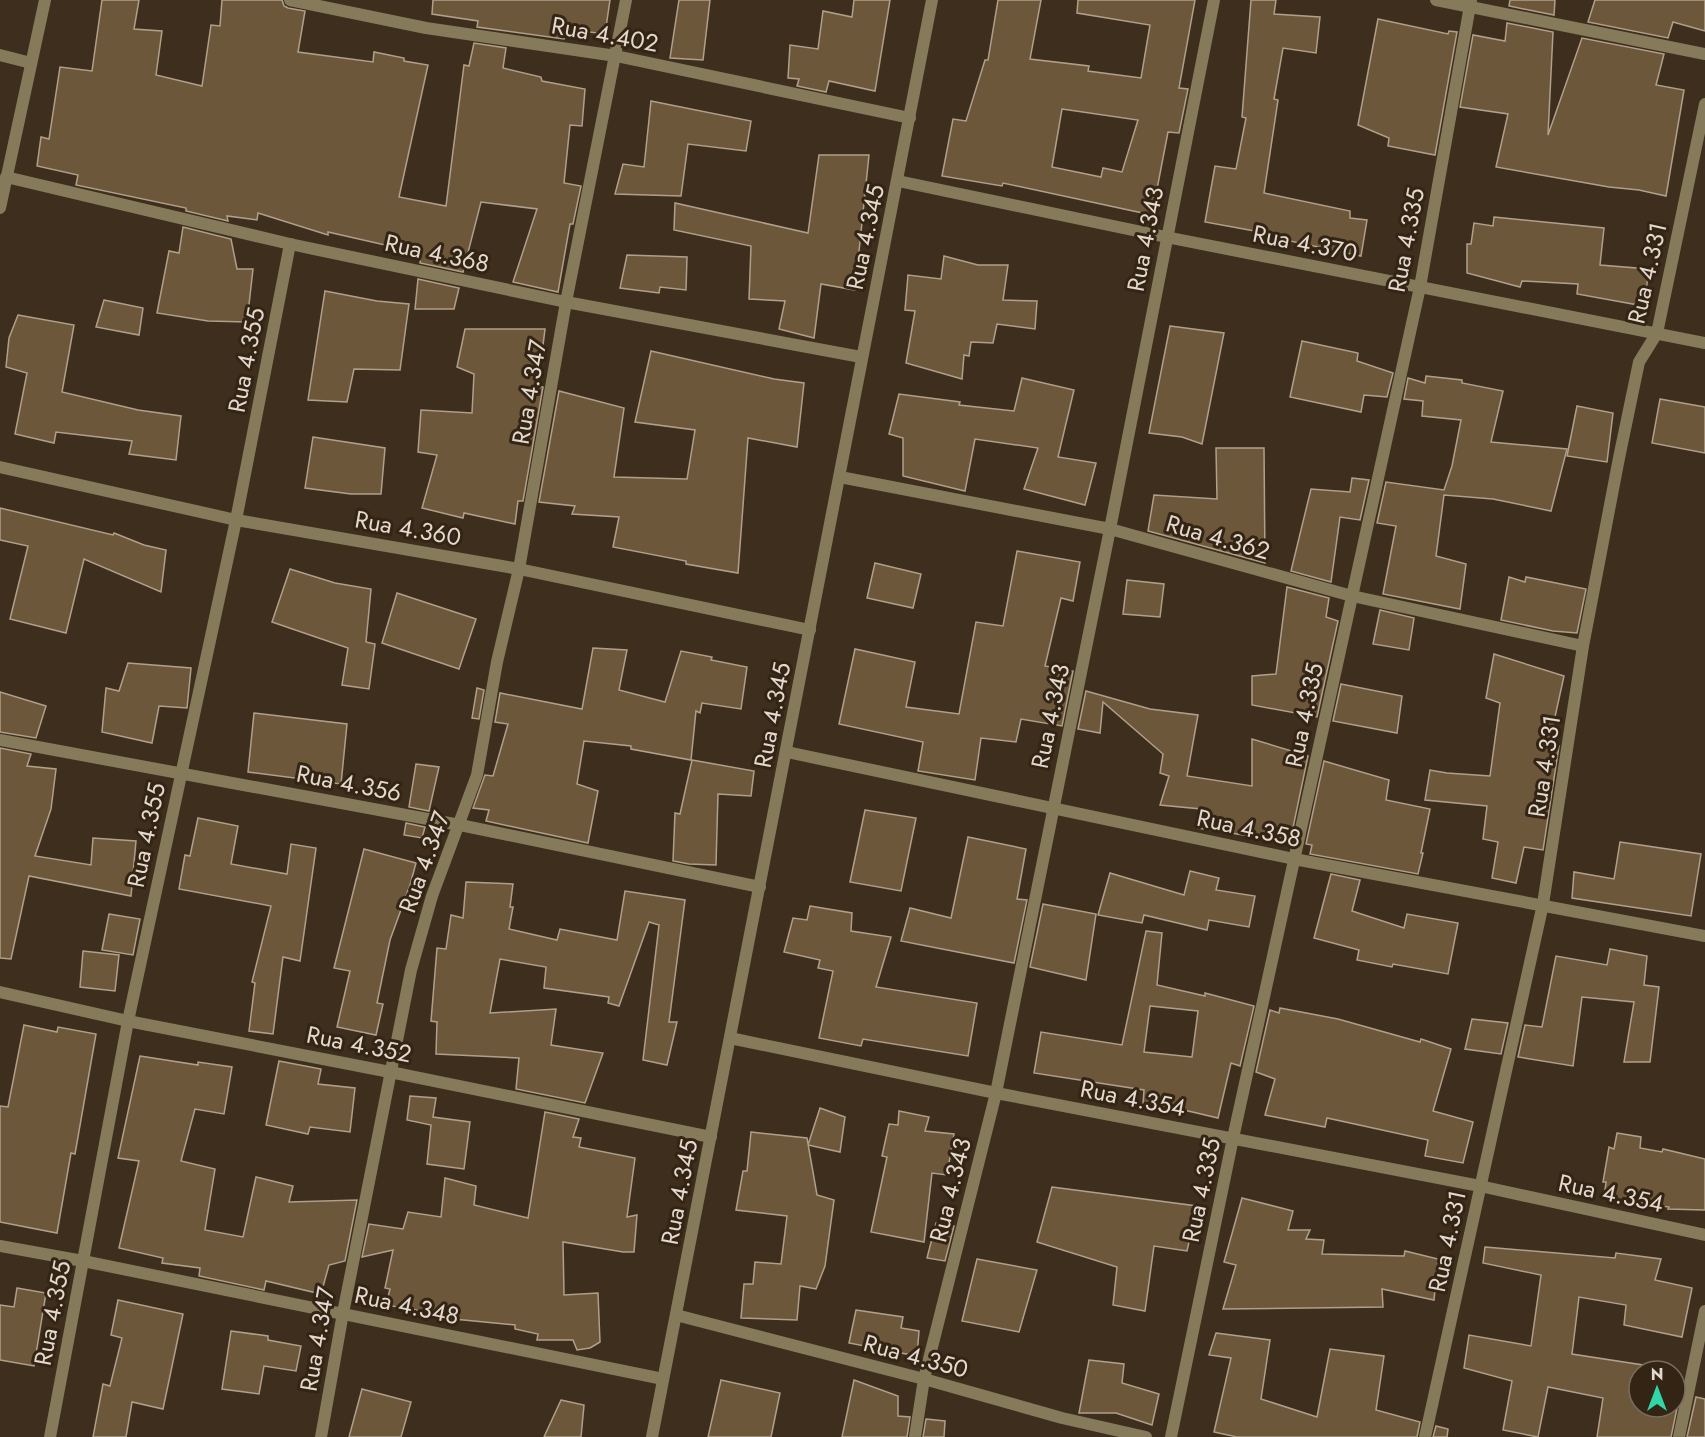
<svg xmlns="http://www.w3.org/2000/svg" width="1705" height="1437" font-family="Jost,sans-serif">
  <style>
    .building { fill: #6c573b; stroke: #b0a08a; stroke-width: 1.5; fill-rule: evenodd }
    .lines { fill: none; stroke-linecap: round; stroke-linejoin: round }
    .minor { stroke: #857b5a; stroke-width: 12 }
    .labels { text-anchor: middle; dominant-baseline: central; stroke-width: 6; stroke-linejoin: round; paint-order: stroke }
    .street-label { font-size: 24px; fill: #e3d9cf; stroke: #332414 }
  </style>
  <rect width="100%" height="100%" fill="#3e2e1e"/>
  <g class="building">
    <polygon points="102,0 139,0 134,29 162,31 156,75 202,86 211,25 220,26 222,0 282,0 284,6 288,8 305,11 298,52 373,62 374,52 404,58 404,61 428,65 399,197 446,206 464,65 469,66 474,43 506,48 503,68 541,77 542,81 585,89 582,126 570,125 564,183 581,186 573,224 570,224 558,292 513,282 537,209 481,202 463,272 420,263 421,254 393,250 394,247 328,232 328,235 258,213 257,220 227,216 228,221 186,211 186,208 76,185 78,175 37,166 41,137 49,139 60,67 92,71"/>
    <polygon points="433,0 610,0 605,34 566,29 564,39 477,27 478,21 432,14"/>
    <polygon points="679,0 710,0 703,60 670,58"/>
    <polygon points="854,0 890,0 875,91 829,81 826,92 797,86 799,79 788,78 790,45 818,49 823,11 852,17"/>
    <path d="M 998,0 L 1041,0 L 1030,59 L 1089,66 L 1088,71 L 1141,78 L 1150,25 L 1077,13 L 1078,0 L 1195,0 L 1179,88 L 1188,89 L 1179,133 L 1168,132 L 1152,215 L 1003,183 L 1002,186 L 942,176 L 953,119 L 966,121 L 985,60 L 988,60 ZM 1062,109 L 1138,120 L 1122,172 L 1103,168 L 1101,177 L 1052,167 Z"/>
    <polygon points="1251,0 1276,0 1274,14 1320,17 1316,53 1283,48 1274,99 1278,100 1264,193 1350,211 1350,218 1367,220 1361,256 1271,237 1271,234 1205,222 1215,166 1236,169 1246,118 1242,117"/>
    <polygon points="1510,0 1555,0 1554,15 1509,6"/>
    <polygon points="1595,0 1705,0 1705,31 1673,22 1668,38 1588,22"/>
    <polygon points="1378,19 1448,34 1449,31 1457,32 1435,155 1388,146 1389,138 1358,125"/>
    <polygon points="1507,23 1553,32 1548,135 1582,38 1664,54 1656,85 1684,90 1666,196 1639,190 1609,187 1496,167 1508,114 1460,107 1473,35 1505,41"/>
    <polygon points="651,101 751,121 746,151 688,144 681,196 615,194 623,164 644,167"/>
    <polygon points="819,155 869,155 855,290 821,284 814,338 779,329 785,301 749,299 751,246 674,230 675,203 808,233"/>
    <polygon points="1494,217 1604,228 1600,265 1649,269 1644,306 1577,294 1578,284 1522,281 1520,287 1467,273 1467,244 1471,244 1474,223 1493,226"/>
    <polygon points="183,227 231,239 237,269 253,269 247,322 208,321 157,313 169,251 179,253"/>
    <polygon points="627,255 687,257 686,290 660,287 659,293 620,288"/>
    <polygon points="944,256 978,265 1008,265 1003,300 1037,301 1035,329 997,324 993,343 971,342 969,356 964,355 962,379 906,363 915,311 905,310 908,275 941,279"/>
    <polygon points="418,279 459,288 454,309 415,309"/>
    <polygon points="325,291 377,301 409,304 400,370 354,369 347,402 308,400"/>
    <polygon points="104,300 143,308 139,335 96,327"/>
    <polygon points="18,315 74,325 62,392 138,410 181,416 176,460 129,454 132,441 56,432 54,443 15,434 27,373 6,367 9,338"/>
    <polygon points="1170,326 1224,333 1202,444 1182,437 1149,433"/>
    <polygon points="465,329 545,329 538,386 543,387 523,501 518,501 515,524 464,513 463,518 422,508 437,455 418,452 421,410 472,413 474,374 457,367"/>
    <polygon points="1302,341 1358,353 1357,361 1393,373 1387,397 1364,395 1361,412 1290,397"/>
    <polygon points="651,351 774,379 804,383 797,447 748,438 738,573 686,564 686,561 613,547 619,517 572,514 575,506 539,502 559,391 624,408 614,477 687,479 695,430 635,422"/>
    <polygon points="1426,376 1462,380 1462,383 1503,391 1491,442 1567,449 1551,511 1493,499 1444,495 1436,556 1466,564 1460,609 1383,594 1396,526 1377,523 1386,482 1444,490 1452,466 1461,420 1422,416 1423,401 1404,399 1408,378 1425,383"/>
    <polygon points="1022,378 1074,390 1058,457 1096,463 1085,505 1024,489 1038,448 975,439 965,491 903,476 903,438 889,434 899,394 960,402 959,405 1014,411"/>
    <polygon points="1660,399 1705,407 1705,453 1652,443"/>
    <polygon points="1577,406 1613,413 1607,462 1567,456"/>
    <polygon points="313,437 385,448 381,494 351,494 305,488"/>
    <polygon points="1216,448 1264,448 1265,563 1148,531 1154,495 1217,499"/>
    <polygon points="1352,478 1369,480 1360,520 1340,517 1331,582 1291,571 1311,489 1350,492"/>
    <polygon points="0,508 113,535 114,533 144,545 166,550 161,592 84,559 66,633 10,619 28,546 0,540"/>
    <polygon points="1017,551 1080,562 1073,601 1061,598 1045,666 1073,671 1062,726 1021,719 1016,742 981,738 975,780 918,771 923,742 839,724 855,649 915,662 906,707 959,714 976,622 1003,626"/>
    <polygon points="875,563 921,574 913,608 867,598"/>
    <polygon points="290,569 335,583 371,589 366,642 375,644 369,689 342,685 348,648 272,622"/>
    <polygon points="1509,577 1525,582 1526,577 1586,589 1577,633 1553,631 1501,620"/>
    <polygon points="1127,580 1164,584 1160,617 1123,614"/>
    <polygon points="1287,587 1329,598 1326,617 1338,621 1317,717 1252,705 1252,676 1276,674"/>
    <polygon points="397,593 476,619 459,669 382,643"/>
    <polygon points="1380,610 1414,618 1409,650 1373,644"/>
    <polygon points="593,648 627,650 619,690 665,702 681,651 712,657 711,660 747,667 741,709 702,703 700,713 696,711 691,760 631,749 631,746 584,741 577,784 598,791 588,843 486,821 489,810 473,808 485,775 493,776 508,724 495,722 500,693 582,709"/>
    <polygon points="1494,654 1564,676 1549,744 1559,746 1543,850 1524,847 1516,883 1492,878 1498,842 1483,839 1487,806 1425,800 1430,770 1447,773 1490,776 1500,703 1486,698"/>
    <polygon points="128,663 191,668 187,708 159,706 152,743 102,732 106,688 119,691"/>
    <polygon points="1341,684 1402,696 1397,733 1333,721"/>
    <polygon points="477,688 484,690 479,719 472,718"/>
    <polygon points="1086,691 1150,709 1198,715 1187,776 1252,786 1252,739 1308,756 1290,842 1198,828 1201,809 1160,805 1169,776 1160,773 1163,754 1103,702 1100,733 1078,729"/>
    <polygon points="0,692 46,706 36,738 0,732"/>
    <polygon points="254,713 347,724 341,784 248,772"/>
    <polygon points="0,748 31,754 27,766 56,769 51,809 35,856 91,865 93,838 136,841 131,896 29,876 11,959 0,958"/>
    <polygon points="692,760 754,771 751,796 718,794 716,865 689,864 673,861 675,813 680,814"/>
    <polygon points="1324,761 1389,780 1386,800 1430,809 1421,853 1423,853 1418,874 1310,854 1312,845 1306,844"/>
    <polygon points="416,764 439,767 429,811 409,807"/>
    <polygon points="865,810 916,818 901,891 850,882"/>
    <polygon points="198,818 238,826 231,864 287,874 291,844 316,848 300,961 283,957 273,1034 249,1031 255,983 252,982 271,906 179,889 185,855 190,856"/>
    <polygon points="406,823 425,827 422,838 404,835"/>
    <polygon points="968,837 1026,849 1017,899 1027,900 1014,963 901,941 910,908 951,918"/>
    <polygon points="1620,842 1701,854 1691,916 1572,898 1574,872 1614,879"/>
    <polygon points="364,849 416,863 410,885 390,940 377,1003 383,1004 376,1035 337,1027 350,971 334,968"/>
    <polygon points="1190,871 1219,878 1216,890 1255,896 1249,927 1209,920 1207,930 1144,915 1142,923 1098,915 1110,873 1184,895"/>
    <polygon points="1331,874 1360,880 1352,911 1404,928 1407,914 1458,923 1448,974 1393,964 1392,967 1357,960 1359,950 1314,938"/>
    <polygon points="466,882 513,884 510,907 513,907 509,929 557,940 560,929 617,940 625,891 685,900 669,1022 677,1022 667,1065 643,1060 659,925 649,922 619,1006 608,1003 609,997 544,988 546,967 500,959 490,1013 556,1009 551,1045 603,1053 585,1103 516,1089 519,1058 436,1054 437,1022 431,1021 437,948 446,949 451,915 463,918"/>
    <polygon points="1043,904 1096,914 1086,980 1030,967"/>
    <polygon points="810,906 852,913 851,931 891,937 876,987 977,1003 968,1056 863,1039 861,1046 819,1038 833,971 818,968 820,960 784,952 793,918 807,920"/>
    <polygon points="109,914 140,919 133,955 102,950"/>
    <path d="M 1146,931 L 1162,933 L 1157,985 L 1205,996 L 1205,993 L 1254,1006 L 1240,1066 L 1231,1063 L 1218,1118 L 1167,1106 L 1143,1104 L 1144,1090 L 1034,1073 L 1041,1032 L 1122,1045 ZM 1150,1006 L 1198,1011 L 1192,1057 L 1144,1052 Z"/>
    <polygon points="1610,949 1647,956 1644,985 1659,987 1650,1062 1624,1062 1634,1002 1582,997 1573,1066 1518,1057 1525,1025 1542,1027 1556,956 1607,965"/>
    <polygon points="83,951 119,955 115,991 80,987"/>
    <polygon points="1280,1008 1338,1019 1420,1042 1421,1039 1451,1049 1433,1111 1473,1122 1463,1163 1425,1156 1428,1140 1327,1118 1325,1127 1265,1115 1275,1079 1256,1072 1270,1010 1279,1013"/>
    <polygon points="1472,1019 1508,1023 1501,1054 1465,1049"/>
    <polygon points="24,1025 57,1032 58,1027 96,1034 75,1154 71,1153 57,1233 0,1222 0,1106 8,1107"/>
    <polygon points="140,1056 198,1065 198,1062 232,1067 224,1114 195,1109 181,1161 215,1169 205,1230 243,1237 256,1177 293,1186 289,1202 357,1200 345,1261 329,1265 321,1294 266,1281 264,1290 199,1276 200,1268 162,1263 163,1258 119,1248 139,1161 118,1158"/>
    <polygon points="279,1061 321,1069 318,1084 355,1088 350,1132 310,1127 308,1134 266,1125"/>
    <polygon points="410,1096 436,1098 433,1117 470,1122 464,1169 427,1164 431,1125 407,1120"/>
    <polygon points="820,1108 845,1117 840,1152 808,1145"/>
    <polygon points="899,1111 929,1117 925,1131 954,1134 947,1175 932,1173 924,1242 871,1232 887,1157 882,1156 889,1124 898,1125"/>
    <polygon points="545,1112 579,1119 573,1137 581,1138 579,1147 635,1158 627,1217 637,1215 634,1252 623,1252 563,1242 564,1295 598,1293 600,1342 590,1348 577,1350 573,1340 537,1340 538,1334 515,1329 515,1325 433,1317 433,1313 386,1305 390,1289 385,1288 393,1250 362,1257 369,1224 403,1229 408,1212 441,1217 445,1178 476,1186 474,1205 528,1218"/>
    <polygon points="751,1132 807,1138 817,1195 834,1200 825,1266 816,1289 800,1286 797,1320 741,1318 744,1284 753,1284 755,1262 781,1264 787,1216 736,1210 743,1171 747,1171"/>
    <polygon points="1617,1133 1641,1137 1640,1148 1662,1152 1663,1149 1705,1159 1705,1210 1668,1209 1669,1207 1604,1198 1606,1182 1603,1182 1609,1147 1614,1149"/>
    <polygon points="1052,1187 1197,1206 1187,1251 1154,1246 1145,1311 1113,1305 1117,1267 1037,1242"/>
    <polygon points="1242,1198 1293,1211 1288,1230 1310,1230 1306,1239 1324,1240 1322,1254 1404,1256 1405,1251 1438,1259 1434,1300 1382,1289 1383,1307 1223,1309 1236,1265 1224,1262"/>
    <polygon points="936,1223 954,1226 945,1261 927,1258"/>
    <polygon points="1485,1247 1615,1258 1616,1253 1661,1259 1655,1280 1692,1288 1682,1337 1624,1325 1626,1305 1579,1297 1572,1354 1643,1365 1643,1371 1639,1371 1639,1407 1675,1407 1675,1393 1680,1394 1671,1437 1597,1437 1603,1398 1548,1387 1538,1437 1503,1430 1512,1381 1464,1368 1469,1335 1531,1346 1541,1275 1483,1263"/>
    <polygon points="977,1259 1037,1270 1019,1332 962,1321"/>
    <polygon points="17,1288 46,1293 34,1366 0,1360 0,1305 14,1307"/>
    <polygon points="118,1300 183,1314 163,1409 132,1402 126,1437 93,1437 103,1384 110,1386 122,1338 111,1335"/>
    <polygon points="856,1310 903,1317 901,1328 919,1331 917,1356 849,1343"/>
    <polygon points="231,1331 268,1336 268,1340 301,1346 296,1371 264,1366 259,1394 222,1389"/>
    <polygon points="1216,1333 1270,1340 1261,1399 1317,1417 1330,1349 1384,1356 1376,1410 1420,1422 1417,1437 1237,1437 1214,1432 1231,1358 1209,1355"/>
    <polygon points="1089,1360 1124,1364 1122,1383 1159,1394 1152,1425 1116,1413 1079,1413"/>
    <polygon points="721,1380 780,1393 771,1437 708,1437"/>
    <polygon points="854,1380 898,1396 898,1416 910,1417 907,1437 842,1437"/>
    <polygon points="362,1389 411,1402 401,1437 349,1437"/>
    <polygon points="1696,1397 1705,1399 1705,1437 1687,1437"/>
    <polygon points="561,1400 584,1405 581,1437 544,1437"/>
    <polygon points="926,1419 945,1421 944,1437 923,1437"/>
    <polygon points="1436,1426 1448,1429 1447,1437 1433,1437"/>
  </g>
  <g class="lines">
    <g class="minor">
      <polyline points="290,0 426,28 616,56 910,118"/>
      <polyline points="1436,0 1705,54"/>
      <polyline points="0,55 31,63"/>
      <polyline points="6,177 290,244 566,302 861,357"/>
      <polyline points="898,181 1166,237 1705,343"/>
      <polyline points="0,208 45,0"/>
      <polyline points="0,467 236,520 519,569 810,630"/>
      <polyline points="840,477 1110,529 1352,596 1583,646"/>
      <polyline points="0,740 460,825 760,887"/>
      <polyline points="787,752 1294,859 1705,936"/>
      <polyline points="0,992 128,1021 390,1072 711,1137"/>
      <polyline points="730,1038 996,1093 1480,1186 1705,1235"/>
      <polyline points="0,1246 83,1261 663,1379"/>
      <polyline points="676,1315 924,1379 1062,1418 1146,1437"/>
      <polyline points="50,1437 128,1021 236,520 290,244"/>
      <polyline points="321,1437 343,1313 411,970 432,896 477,775 497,662 519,569 566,302 626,0"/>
      <polyline points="652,1437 932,0"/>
      <polyline points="915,1437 924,1379 996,1093 1110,529 1214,0"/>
      <polyline points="1171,1437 1233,1138 1420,287 1471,0"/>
      <polyline points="1425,1437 1543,904 1583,646 1619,458 1639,362 1657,333 1705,104"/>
      <polyline points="1679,1437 1705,1311"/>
    </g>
  </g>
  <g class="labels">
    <g class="street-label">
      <text transform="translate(605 34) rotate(10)">Rua 4.402</text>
      <text transform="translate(865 237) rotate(-78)">Rua 4.345</text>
      <text transform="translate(1145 239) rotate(-79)">Rua 4.343</text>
      <text transform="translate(1406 240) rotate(-79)">Rua 4.335</text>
      <text transform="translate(1305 243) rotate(11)">Rua 4.370</text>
      <text transform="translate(437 253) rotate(12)">Rua 4.368</text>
      <text transform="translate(1647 273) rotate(-77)">Rua 4.331</text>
      <text transform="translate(246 360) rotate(-79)">Rua 4.355</text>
      <text transform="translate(529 392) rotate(-80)">Rua 4.347</text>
      <text transform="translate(408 528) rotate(10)">Rua 4.360</text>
      <text transform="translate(1218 537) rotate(16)">Rua 4.362</text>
      <text transform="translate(772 715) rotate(-79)">Rua 4.345</text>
      <text transform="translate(1304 715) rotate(-78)">Rua 4.335</text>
      <text transform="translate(1050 716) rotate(-78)">Rua 4.343</text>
      <text transform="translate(1544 766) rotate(-81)">Rua 4.331</text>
      <text transform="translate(349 783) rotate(11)">Rua 4.356</text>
      <text transform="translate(1249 828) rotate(12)">Rua 4.358</text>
      <text transform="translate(146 835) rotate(-78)">Rua 4.355</text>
      <text transform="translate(424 862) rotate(-70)">Rua 4.347</text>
      <text transform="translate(359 1044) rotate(11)">Rua 4.352</text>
      <text transform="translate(1133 1098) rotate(11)">Rua 4.354</text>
      <text transform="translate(950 1190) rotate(-76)">Rua 4.343</text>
      <text transform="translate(1201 1190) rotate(-78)">Rua 4.335</text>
      <text transform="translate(679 1192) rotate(-79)">Rua 4.345</text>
      <text transform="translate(1611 1193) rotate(12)">Rua 4.354</text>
      <text transform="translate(1447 1241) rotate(-78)">Rua 4.331</text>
      <text transform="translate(407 1305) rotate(12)">Rua 4.348</text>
      <text transform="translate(52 1313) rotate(-79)">Rua 4.355</text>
      <text transform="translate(317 1339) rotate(-80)">Rua 4.347</text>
      <text transform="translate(916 1356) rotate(15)">Rua 4.350</text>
    </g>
  </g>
  <g transform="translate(1657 1389)"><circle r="28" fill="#332414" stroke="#796c5f" stroke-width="1.5"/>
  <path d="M0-4.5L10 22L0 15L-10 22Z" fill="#32d4a9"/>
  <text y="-9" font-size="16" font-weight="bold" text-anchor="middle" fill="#e3d9cf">N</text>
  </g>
</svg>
